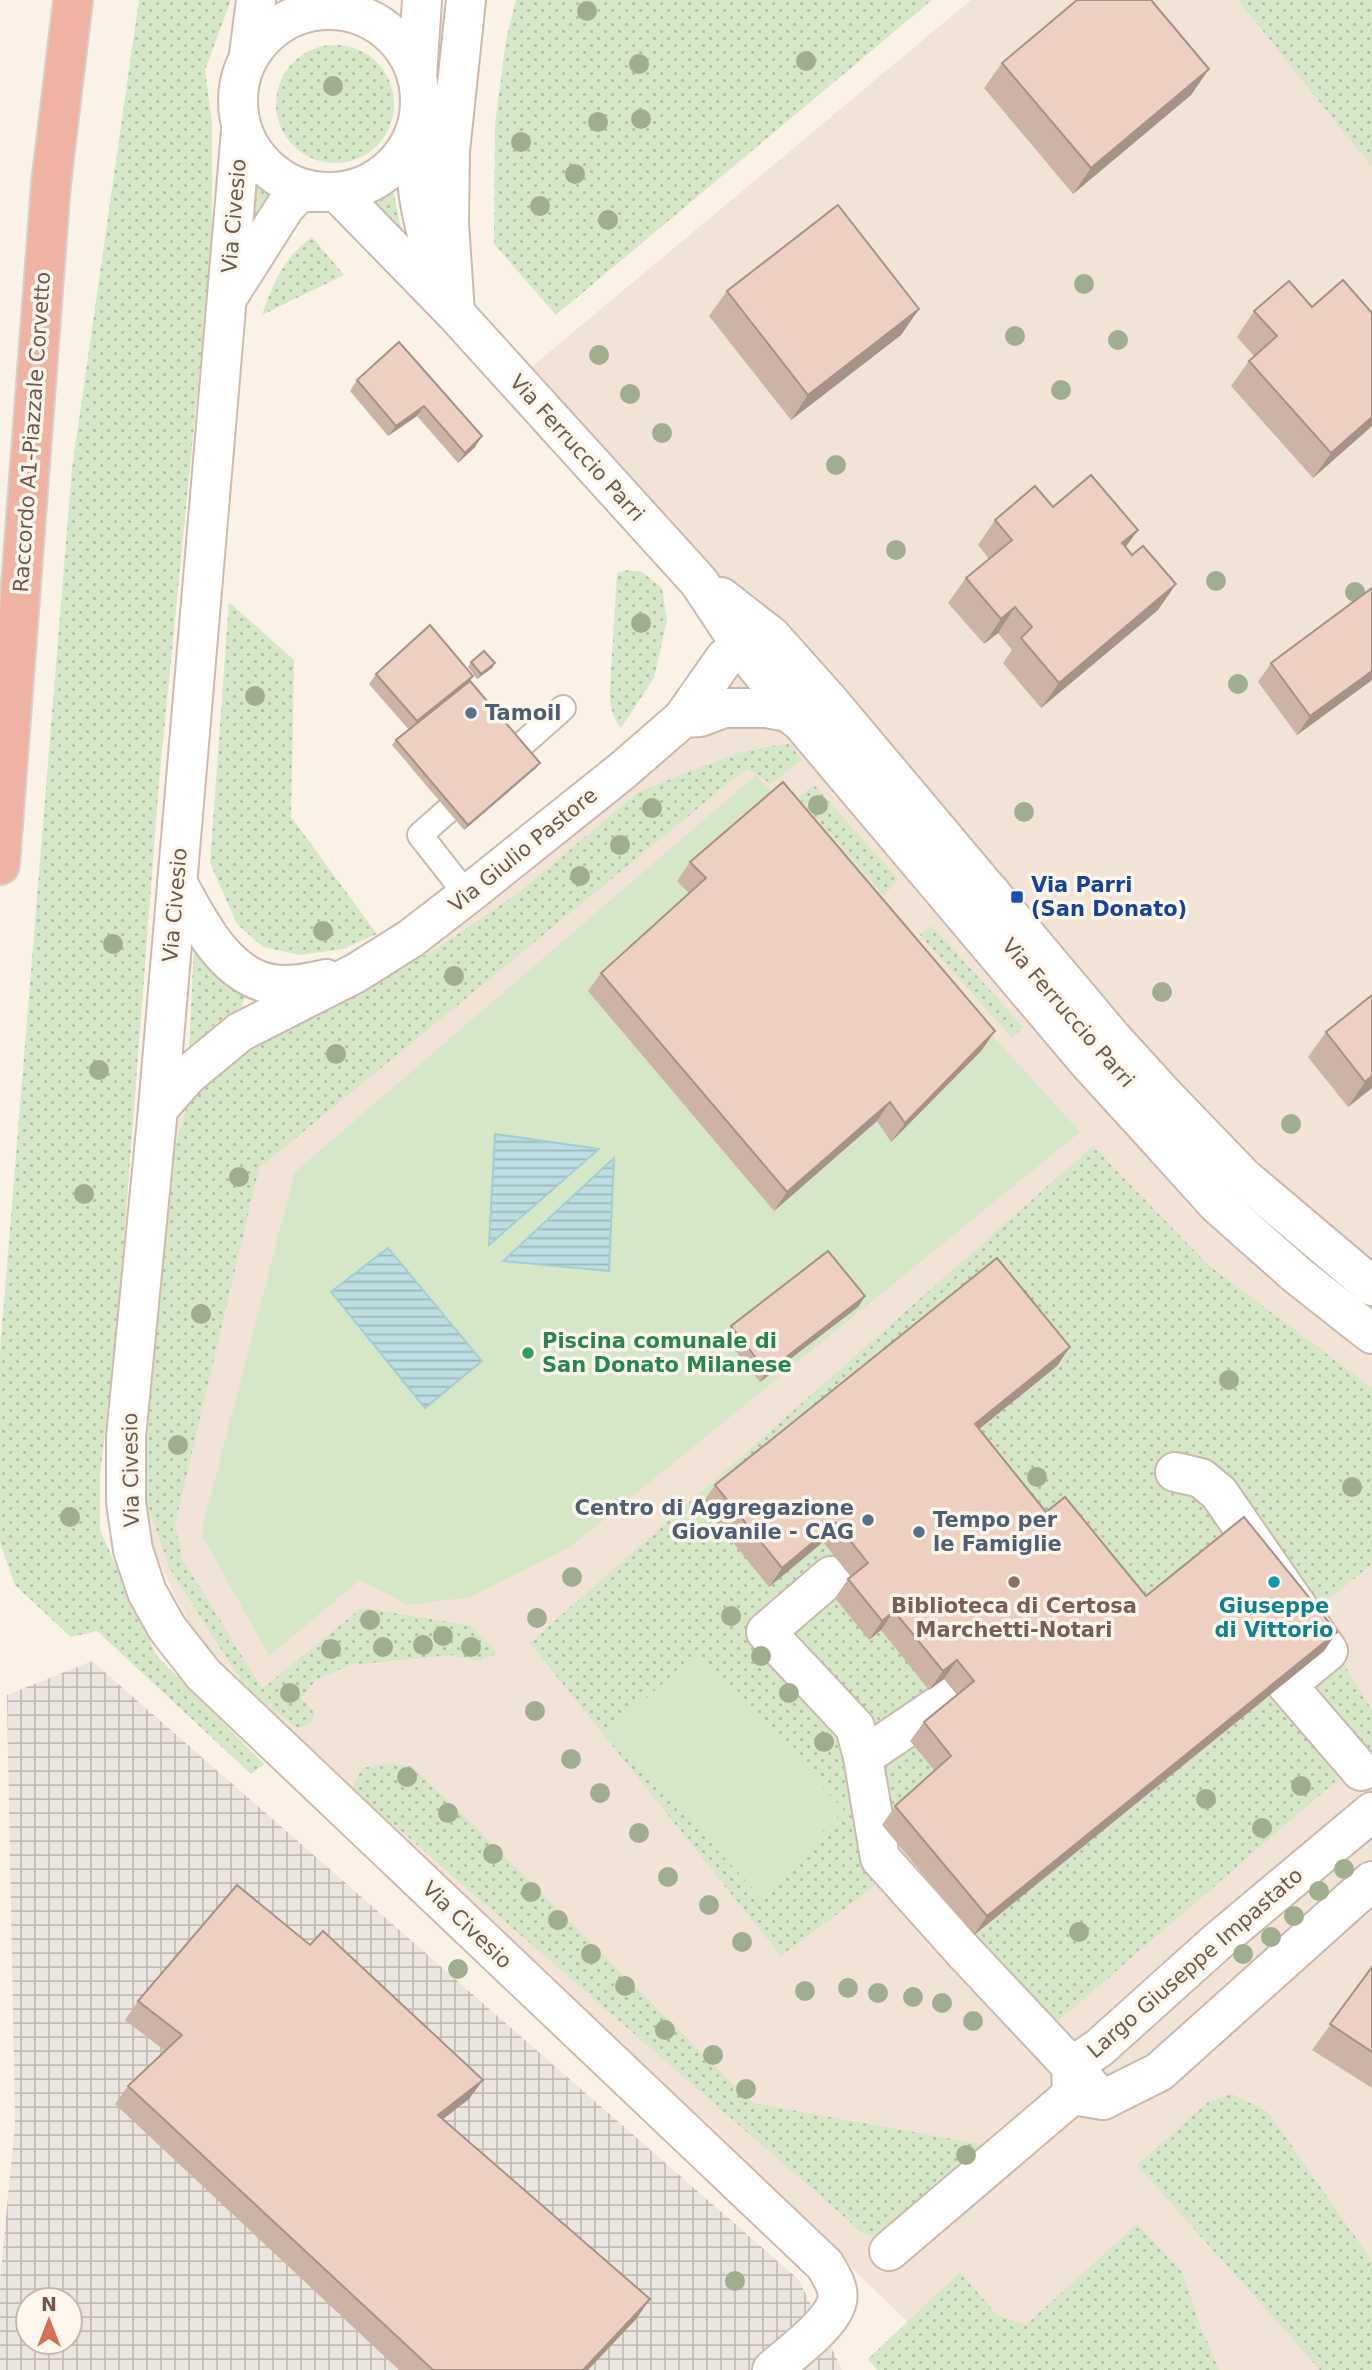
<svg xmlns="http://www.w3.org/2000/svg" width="1372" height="2370" font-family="'DejaVu Sans',sans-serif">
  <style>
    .residential { fill: #f1e3d6 }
    .industrial { fill: url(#industrial-grid); fill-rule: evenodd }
    .green { fill: url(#green-dots) }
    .pitch { fill: #d5e7c6 }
    .water { fill: url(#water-rules); stroke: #a4ced3; stroke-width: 2 }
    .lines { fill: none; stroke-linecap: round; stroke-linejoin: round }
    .lane-casing { stroke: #cbb9ae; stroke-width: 28 }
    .street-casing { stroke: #cbb9ae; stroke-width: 42 }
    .secondary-casing { stroke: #cfbbae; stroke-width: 42 }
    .highway-casing { stroke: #d7d1cd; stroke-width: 42 }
    .lane { stroke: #fff; stroke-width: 24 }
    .street { stroke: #fff; stroke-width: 38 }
    .secondary { stroke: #fff; stroke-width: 38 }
    .highway { stroke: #efb3a3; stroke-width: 38 }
    .tree { fill: #a0ae8f }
    .wall { fill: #ccb3a6 }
    .shaded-wall { fill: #a69287 }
    .building { fill: #edd0c1; stroke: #a69287; stroke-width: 2 }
    .service-dot { fill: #5c6f8a; stroke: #fdf6ec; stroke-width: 2.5 }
    .transit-dot { fill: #1a4fb4; stroke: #fdf6ec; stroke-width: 2.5 }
    .leisure-dot { fill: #2e9e5b; stroke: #fdf6ec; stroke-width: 2.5 }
    .education-dot { fill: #8d6e63; stroke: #fdf6ec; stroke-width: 2.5 }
    .culture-dot { fill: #0f9aa8; stroke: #fdf6ec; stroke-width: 2.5 }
    .labels { text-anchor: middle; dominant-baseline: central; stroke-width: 7; stroke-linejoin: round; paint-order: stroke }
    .street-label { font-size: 21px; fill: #71594d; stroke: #fdf6ec }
    .service-label { font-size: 21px; font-weight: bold; fill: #4e5e75; stroke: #fdf6ec; text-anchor: start }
    .transit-label { font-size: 21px; font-weight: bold; fill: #164399; stroke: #fdf6ec; text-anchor: start }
    .leisure-label { font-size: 21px; font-weight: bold; fill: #27864d; stroke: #fdf6ec; text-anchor: start }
    .education-label { font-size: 21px; font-weight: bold; fill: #785e54; stroke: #fdf6ec }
    .culture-label { font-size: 21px; font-weight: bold; fill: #0d838f; stroke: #fdf6ec }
  </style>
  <defs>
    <pattern id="industrial-grid" width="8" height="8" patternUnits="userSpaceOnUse" patternTransform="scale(1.75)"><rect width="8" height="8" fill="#ebe5e0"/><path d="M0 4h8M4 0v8" fill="none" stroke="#c3bdb8"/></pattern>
    <pattern id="green-dots" width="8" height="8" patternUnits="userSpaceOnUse" patternTransform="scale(1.75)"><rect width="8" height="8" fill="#d5e7c6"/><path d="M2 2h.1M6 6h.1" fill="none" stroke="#b1bea3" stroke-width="1.8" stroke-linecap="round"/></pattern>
    <pattern id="water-rules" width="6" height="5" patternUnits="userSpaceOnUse" patternTransform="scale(1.75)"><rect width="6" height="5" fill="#bddee2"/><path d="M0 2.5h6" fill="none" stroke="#9eb7b9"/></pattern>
  </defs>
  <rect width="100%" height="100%" fill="#faf2e7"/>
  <polygon class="residential" points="971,0 1372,0 1372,2370 958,2370 204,1647 179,1604 146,1533 135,1490 171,1118 189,1085 726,691 718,633 505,389"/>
  <path class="industrial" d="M 92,1661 L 799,2280 L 842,2370 L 0,2370 L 0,2280 L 15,2124 L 7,1695 ZM 28,2300 L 70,2300 L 70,2342 L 28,2342 Z"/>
  <g class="green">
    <polygon points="139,0 231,0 205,70 212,123 212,243 159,782 117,1331 100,1475 100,1530 156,1655 264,1764 251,1774 97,1631 71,1637 15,1585 0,1543 0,1351 72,469"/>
    <polygon points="516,0 932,0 556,315 494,244 495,125 506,40"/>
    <polygon points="1238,0 1372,0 1372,167"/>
    <circle cx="335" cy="104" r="59"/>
    <polygon points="390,176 404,243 362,196"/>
    <polygon points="250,179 280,193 245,247"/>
    <path d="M 312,237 L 344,275 L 262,315 C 273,283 284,257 312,237 Z"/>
    <path d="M 628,570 L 642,572 L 662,588 L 667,620 L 654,678 L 621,728 C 611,715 610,705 610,689 L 617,573 Z"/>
    <polygon points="229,602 294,660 291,817 377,934 343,949 300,955 263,947 237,924 210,863"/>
    <polygon points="790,743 801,760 771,784 749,769 731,781 259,1168 175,1524 183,1560 262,1689 361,1608 469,1625 498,1653 479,1661 450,1655 349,1665 316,1680 301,1698 315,1714 310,1724 298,1728 247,1690 170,1569 147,1504 144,1470 173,1154 189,1099 248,1048 281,1033 436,949 520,892 637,793 695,769 746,751"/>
    <polygon points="814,785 898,879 884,896 798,797"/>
    <polygon points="932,926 1023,1027 1012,1038 920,935"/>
    <polygon points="194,947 215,975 245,994 242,1007 215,1025 189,1049"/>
    <polygon points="1093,1146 1208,1265 1372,1388 1372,1564 1312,1612 1372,1710 1372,1750 1027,2048 881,1881 781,1956 530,1643"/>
    <polygon points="390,1763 411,1766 463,1815 752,2103 980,2144 992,2156 885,2236 864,2234 352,1788 362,1768"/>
    <polygon points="1232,2094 1268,2112 1372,2261 1372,2370 1320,2370 1137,2165 1208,2102"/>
    <polygon points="1137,2224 1182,2272 1201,2327 1219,2370 877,2370 868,2359 960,2272 997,2315 1026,2325"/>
  </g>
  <g class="pitch">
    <polygon points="756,775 1080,1132 570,1547 470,1597 408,1605 360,1580 269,1656 201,1533 295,1172"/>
    <polygon points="698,1654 844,1810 760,1896 607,1731"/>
  </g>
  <g class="water">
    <polygon points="495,1134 599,1149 489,1245"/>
    <polygon points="614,1158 609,1271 503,1261"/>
    <polygon points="388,1248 482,1361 425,1408 331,1292"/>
  </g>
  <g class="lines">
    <defs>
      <g id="lane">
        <polyline points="499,765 563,708"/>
        <polyline points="467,895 420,835 472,789"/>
      </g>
      <g id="street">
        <path d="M 414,135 C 416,187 420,219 438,269"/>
        <polyline points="337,192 455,313 699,582 746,653 801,722 1089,1063 1152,1132 1217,1204 1297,1275 1372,1334"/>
        <polyline points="455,313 449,223 450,151 466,0"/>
        <polyline points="721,597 771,636 829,701 1113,1039 1164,1095 1243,1177 1372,1286"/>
        <polyline points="683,718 700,717 724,708 766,708 788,712 801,722"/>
        <path d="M 937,855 C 953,873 969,884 991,893"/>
        <path d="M 177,882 C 198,920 224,976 272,984 C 290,987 308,983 326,979"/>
        <path d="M 158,1109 L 188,1075 L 240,1032 L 356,973 L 410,939 L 467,895 L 622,771 L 683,718 L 725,658 C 740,650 751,654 767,659"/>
        <polyline points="1175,1472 1201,1478 1219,1493 1328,1651 1287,1685 1361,1771"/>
        <polyline points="831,1576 766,1632 855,1727 863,1757 880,1858 966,1954 1103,2100"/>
        <polyline points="863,1757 956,1694"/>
        <polyline points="1072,2093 1071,2067 1099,2048 1218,1941 1372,1812"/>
        <polyline points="1078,2096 1103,2100 1159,2072 1372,1881"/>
        <polyline points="889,2251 1072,2095"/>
      </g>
      <g id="secondary">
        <circle cx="329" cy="101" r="91"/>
        <polyline points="249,55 256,0"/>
        <polyline points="417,77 422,0"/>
        <path d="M 241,131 L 158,1109 L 126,1437 L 126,1502 L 133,1550 L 147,1592 L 167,1628 L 203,1674 L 825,2265 C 831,2276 840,2288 837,2301 C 832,2324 790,2354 772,2370"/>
        <polyline points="231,292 285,207 299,192 327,192"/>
      </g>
      <polyline id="highway" points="0,865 51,184 73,0"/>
    </defs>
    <use href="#lane" class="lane-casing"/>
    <use href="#street" class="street-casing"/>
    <use href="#secondary" class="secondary-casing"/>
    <use href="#highway" class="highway-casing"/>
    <use href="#lane" class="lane"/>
    <use href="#street" class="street"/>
    <use href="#secondary" class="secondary"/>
    <use href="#highway" class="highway"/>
  </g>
  <g class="tree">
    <circle cx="587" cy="11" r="10"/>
    <circle cx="806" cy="61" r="10"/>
    <circle cx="639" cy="64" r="10"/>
    <circle cx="333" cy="86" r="10"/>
    <circle cx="641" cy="119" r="10"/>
    <circle cx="598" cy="122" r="10"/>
    <circle cx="521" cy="142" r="10"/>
    <circle cx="575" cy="174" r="10"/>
    <circle cx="540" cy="206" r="10"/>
    <circle cx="608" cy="220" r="10"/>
    <circle cx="1084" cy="284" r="10"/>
    <circle cx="1015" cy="336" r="10"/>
    <circle cx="1118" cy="340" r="10"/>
    <circle cx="599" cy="355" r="10"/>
    <circle cx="1061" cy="390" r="10"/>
    <circle cx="630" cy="394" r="10"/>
    <circle cx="662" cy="433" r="10"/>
    <circle cx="836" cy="465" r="10"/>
    <circle cx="896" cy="550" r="10"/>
    <circle cx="1216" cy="581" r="10"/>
    <circle cx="1355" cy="592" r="10"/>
    <circle cx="641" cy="623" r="10"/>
    <circle cx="1238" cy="684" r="10"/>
    <circle cx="255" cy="696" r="10"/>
    <circle cx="818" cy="805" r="10"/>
    <circle cx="652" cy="808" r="10"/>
    <circle cx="1024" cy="812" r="10"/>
    <circle cx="620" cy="845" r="10"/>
    <circle cx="580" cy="876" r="10"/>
    <circle cx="323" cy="931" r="10"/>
    <circle cx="113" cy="944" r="10"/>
    <circle cx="454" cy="976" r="10"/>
    <circle cx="1162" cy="992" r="10"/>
    <circle cx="336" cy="1054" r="10"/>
    <circle cx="99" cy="1070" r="10"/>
    <circle cx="1291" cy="1124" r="10"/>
    <circle cx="239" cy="1177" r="10"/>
    <circle cx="84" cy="1194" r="10"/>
    <circle cx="201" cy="1314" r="10"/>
    <circle cx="1229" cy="1380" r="10"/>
    <circle cx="178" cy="1445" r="10"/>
    <circle cx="1037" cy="1477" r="10"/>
    <circle cx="1352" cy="1487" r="10"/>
    <circle cx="70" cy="1517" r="10"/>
    <circle cx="572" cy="1577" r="10"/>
    <circle cx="731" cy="1616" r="10"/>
    <circle cx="537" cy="1618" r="10"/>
    <circle cx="370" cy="1620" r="10"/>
    <circle cx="443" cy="1636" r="10"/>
    <circle cx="423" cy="1645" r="10"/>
    <circle cx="383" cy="1647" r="10"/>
    <circle cx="471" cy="1647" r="10"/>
    <circle cx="331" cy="1649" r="10"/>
    <circle cx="761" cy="1656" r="10"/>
    <circle cx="290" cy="1693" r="10"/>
    <circle cx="789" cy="1693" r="10"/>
    <circle cx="535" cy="1711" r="10"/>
    <circle cx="824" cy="1742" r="10"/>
    <circle cx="571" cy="1759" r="10"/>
    <circle cx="407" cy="1777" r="10"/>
    <circle cx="1301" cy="1786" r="10"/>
    <circle cx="600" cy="1793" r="10"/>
    <circle cx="1206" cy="1799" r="10"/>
    <circle cx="448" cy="1813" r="10"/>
    <circle cx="1262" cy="1828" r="10"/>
    <circle cx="639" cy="1833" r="10"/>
    <circle cx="493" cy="1854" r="10"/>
    <circle cx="1344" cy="1869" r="10"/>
    <circle cx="668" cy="1877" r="10"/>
    <circle cx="1319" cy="1891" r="10"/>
    <circle cx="531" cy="1892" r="10"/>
    <circle cx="709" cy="1905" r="10"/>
    <circle cx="1294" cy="1916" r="10"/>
    <circle cx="558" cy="1920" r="10"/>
    <circle cx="1079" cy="1932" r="10"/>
    <circle cx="1271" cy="1937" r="10"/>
    <circle cx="742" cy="1942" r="10"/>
    <circle cx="591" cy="1954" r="10"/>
    <circle cx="1243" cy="1954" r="10"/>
    <circle cx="458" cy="1969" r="10"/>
    <circle cx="625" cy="1986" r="10"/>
    <circle cx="848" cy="1988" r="10"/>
    <circle cx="805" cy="1991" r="10"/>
    <circle cx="878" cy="1993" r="10"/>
    <circle cx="913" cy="1997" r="10"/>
    <circle cx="942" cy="2003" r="10"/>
    <circle cx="973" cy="2021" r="10"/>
    <circle cx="665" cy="2030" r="10"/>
    <circle cx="713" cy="2055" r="10"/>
    <circle cx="746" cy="2089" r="10"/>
    <circle cx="966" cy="2155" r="10"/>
    <circle cx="735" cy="2281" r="10"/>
  </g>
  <g class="wall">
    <polygon points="1002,63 1209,69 1191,95 1073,194 984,88"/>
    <polygon points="727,291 919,309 901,335 791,420 709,316"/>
    <polygon points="1312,307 1372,313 1372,426 1313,478 1231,386 1249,361 1254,356 1237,337 1254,311"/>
    <polygon points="399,342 475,447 458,463 417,416 388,436 350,391 357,380"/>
    <polygon points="1053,507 1125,548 1132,555 1176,584 1158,610 1041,708 1003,663 1012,650 998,633 984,644 948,603 966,578 989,559 978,545 995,520"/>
    <polygon points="471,662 495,663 492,668 477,679 468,667"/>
    <polygon points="1271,663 1372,680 1297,735 1258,682"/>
    <polygon points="376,674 473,676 470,681 536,768 464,830 392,745 396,740 409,730 369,684"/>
    <polygon points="690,862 982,1050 891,1142 877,1121 774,1211 588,991 601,973 689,893 677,881"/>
    <polygon points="1372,995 1372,1088 1348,1107 1308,1057 1326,1032"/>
    <polygon points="865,1296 858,1307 760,1382 724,1336 731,1326"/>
    <polygon points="1057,1366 979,1429 1046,1512 1146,1596 1324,1651 974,1935 882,1825 895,1806 935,1771 910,1741 924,1722 957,1695 944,1679 929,1690 881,1630 869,1640 835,1598 848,1579 851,1577 823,1542 769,1587 702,1504 715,1485"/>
    <polygon points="310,1945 483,2080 469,2099 443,2119 637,2318 588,2370 399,2370 115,2104 128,2086 165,2051 125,2020 138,2001"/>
    <polygon points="1372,1967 1372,2088 1312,2050"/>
  </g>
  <g class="shaded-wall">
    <polygon points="1209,69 1191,95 1073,194 1091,168"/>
    <polygon points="919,309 901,335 791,420 808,395"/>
    <polygon points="424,406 417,416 388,436 396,426"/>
    <polygon points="1372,417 1372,426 1313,478 1331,453"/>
    <polygon points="482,436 475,447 458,463 465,453"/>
    <polygon points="1138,530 1120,555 1122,543"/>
    <polygon points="1176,584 1158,610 1041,708 1059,683"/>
    <polygon points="1015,607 998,633 984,644 1001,619"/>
    <polygon points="495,663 492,668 477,679 481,674"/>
    <polygon points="1372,671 1372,680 1297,735 1310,716"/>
    <polygon points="473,676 466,687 410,731 417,721"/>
    <polygon points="540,763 536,768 464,830 468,825"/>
    <polygon points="995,1031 982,1050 891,1142 905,1123"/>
    <polygon points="1372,1076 1372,1088 1348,1107 1365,1082"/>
    <polygon points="890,1102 877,1121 774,1211 787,1192"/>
    <polygon points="865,1296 858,1307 760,1382 767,1372"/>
    <polygon points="1070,1347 1057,1366 962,1443 975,1424"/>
    <polygon points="836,1523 823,1542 769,1587 782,1568"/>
    <polygon points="894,1611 881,1630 869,1640 882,1621"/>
    <polygon points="1337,1632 1324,1651 974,1935 987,1916"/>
    <polygon points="957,1660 944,1679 929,1690 943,1671"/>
    <polygon points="483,2080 469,2099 425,2133 438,2115"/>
    <polygon points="650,2299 637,2318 588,2370 583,2370"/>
  </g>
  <g class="building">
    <polygon points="1077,0 1151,0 1209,69 1091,168 1002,63"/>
    <polygon points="838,205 919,309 808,395 727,291"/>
    <polygon points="1343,280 1372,313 1372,417 1331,453 1249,361 1277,336 1254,311 1289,281 1312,307"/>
    <polygon points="399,342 482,436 465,453 424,406 396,426 357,380"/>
    <polygon points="1091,475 1138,530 1122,543 1132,555 1143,546 1176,584 1059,683 1021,638 1032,627 1015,607 1001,619 966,578 1012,540 995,520 1035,486 1053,507"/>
    <polygon points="1372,588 1372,671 1310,716 1271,663"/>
    <polygon points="430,625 473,676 417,721 376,674"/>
    <polygon points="484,651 495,663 481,674 471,662"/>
    <polygon points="470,681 540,763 468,825 396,740"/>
    <polygon points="783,782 995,1031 905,1123 890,1102 787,1192 601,973 706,878 690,862"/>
    <polygon points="1372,995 1372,1076 1365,1082 1326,1032"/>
    <polygon points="828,1251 865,1296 767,1372 731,1326"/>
    <polygon points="997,1258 1070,1347 975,1424 1046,1512 1065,1497 1146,1596 1244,1517 1337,1632 987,1916 895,1806 951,1756 924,1722 974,1681 957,1660 943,1671 894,1611 882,1621 848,1579 868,1563 836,1523 782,1568 715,1485"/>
    <polygon points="237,1885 310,1945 323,1931 483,2080 438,2115 650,2299 583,2370 433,2370 128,2086 182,2035 138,2001"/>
    <polygon points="1372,1967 1372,2052 1330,2024"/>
  </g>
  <g class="service-dot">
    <circle cx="471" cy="713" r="7"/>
    <circle cx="868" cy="1520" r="7"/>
    <circle cx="919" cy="1532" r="7"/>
  </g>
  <rect class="transit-dot" x="1010" y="890" width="14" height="14" rx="3.5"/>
  <circle class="leisure-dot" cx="528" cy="1353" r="7"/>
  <circle class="education-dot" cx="1014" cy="1582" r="7"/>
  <circle class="culture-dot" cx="1274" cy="1582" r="7"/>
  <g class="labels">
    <g class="street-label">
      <text transform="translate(234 216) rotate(-85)">Via Civesio</text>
      <text transform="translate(32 432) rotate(-86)">Raccordo A1-Piazzale Corvetto</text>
      <text transform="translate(577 448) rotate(48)">Via Ferruccio Parri</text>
      <text transform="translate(523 850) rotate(-39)">Via Giulio Pastore</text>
      <text transform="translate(175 905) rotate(-85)">Via Civesio</text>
      <text transform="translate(1068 1013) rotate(49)">Via Ferruccio Parri</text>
      <text transform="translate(131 1470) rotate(-91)">Via Civesio</text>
      <text transform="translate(467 1925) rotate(44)">Via Civesio</text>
      <text transform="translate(1195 1963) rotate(-41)">Largo Giuseppe Impastato</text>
    </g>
    <g class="service-label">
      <text x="485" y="713">Tamoil</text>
      <text x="854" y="1508" text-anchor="end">Centro di Aggregazione<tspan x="854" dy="24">Giovanile - CAG</tspan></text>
      <text x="933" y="1520">Tempo per<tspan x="933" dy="24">le Famiglie</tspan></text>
    </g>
    <g class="transit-label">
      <text x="1031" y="885">Via Parri<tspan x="1031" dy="24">(San Donato)</tspan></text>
    </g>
    <g class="leisure-label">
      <text x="542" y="1341">Piscina comunale di<tspan x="542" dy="24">San Donato Milanese</tspan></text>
    </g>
    <g class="education-label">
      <text x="1014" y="1606">Biblioteca di Certosa<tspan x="1014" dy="24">Marchetti-Notari</tspan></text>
    </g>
    <g class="culture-label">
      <text x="1274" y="1606">Giuseppe<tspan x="1274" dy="24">di Vittorio</tspan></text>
    </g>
  </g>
  <g transform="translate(49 2321)"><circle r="33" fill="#fdf6ec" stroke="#c5b7ac" stroke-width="2"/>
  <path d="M0-5L12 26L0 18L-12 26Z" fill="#d96e57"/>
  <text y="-10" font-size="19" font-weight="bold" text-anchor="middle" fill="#71594d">N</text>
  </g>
</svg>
